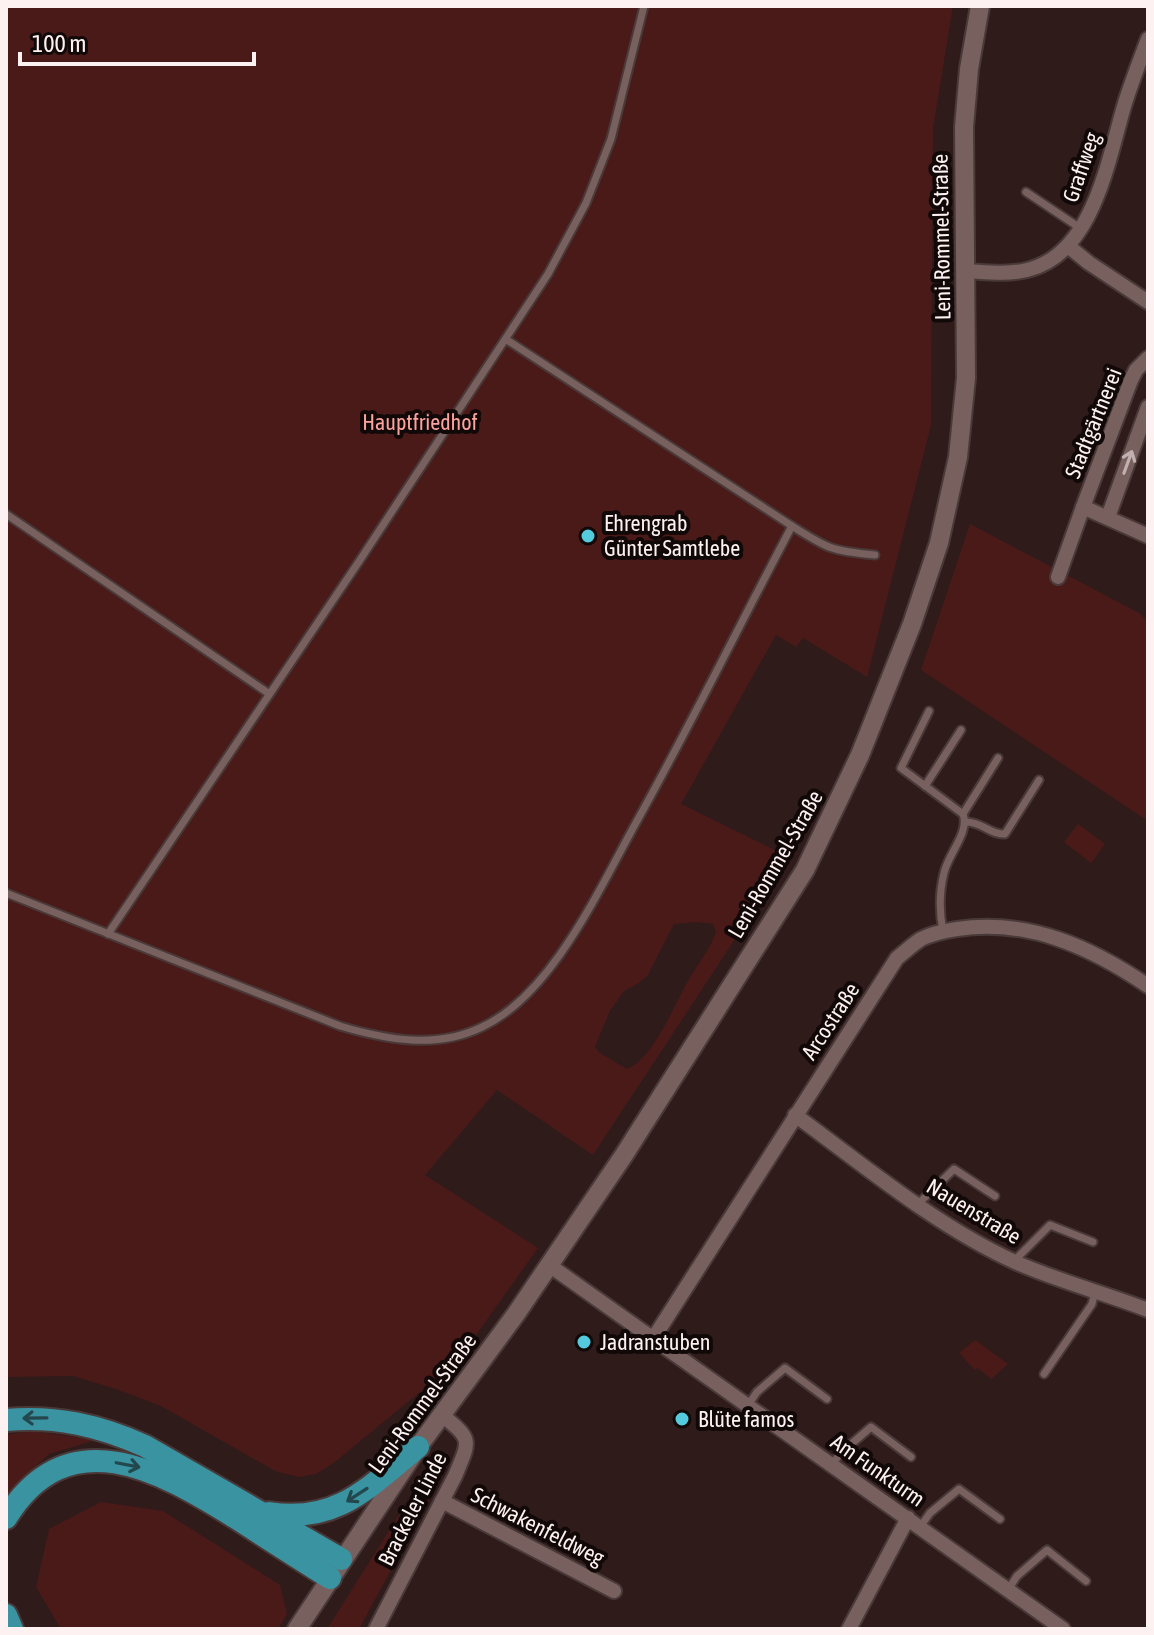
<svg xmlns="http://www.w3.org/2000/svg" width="1154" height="1635" font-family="'Asap Condensed',sans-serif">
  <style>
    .green { fill: #4a1a19; fill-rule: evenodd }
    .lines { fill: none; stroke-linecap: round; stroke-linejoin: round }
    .service-casing { stroke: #493a39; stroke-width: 11 }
    .minor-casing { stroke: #493a39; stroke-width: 18 }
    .secondary-casing { stroke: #493a39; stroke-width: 22 }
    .trunk-casing { stroke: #493a39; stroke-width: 26 }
    .service { stroke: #77605e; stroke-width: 7 }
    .minor { stroke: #77605e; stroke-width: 14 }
    .secondary { stroke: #77605e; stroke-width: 18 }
    .trunk { stroke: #3a93a1; stroke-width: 22 }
    .oneway { stroke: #c1b0af }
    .oneway2 { stroke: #23474d }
    .poi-dot { fill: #54cade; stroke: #110808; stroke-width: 3 }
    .labels { text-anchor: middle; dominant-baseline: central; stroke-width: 8; stroke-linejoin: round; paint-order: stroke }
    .street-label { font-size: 22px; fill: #fdf2f1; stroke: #110808 }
    .park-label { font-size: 22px; fill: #fda39d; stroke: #110808 }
    .poi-label { font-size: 22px; fill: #fdf2f1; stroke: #110808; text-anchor: start }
  </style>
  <rect width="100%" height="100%" fill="#2f1b1a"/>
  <g class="green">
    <path d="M 6,6 L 953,6 L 933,128 L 931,425 L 867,677 L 803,638 L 796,647 L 776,635 L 681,804 L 789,857 L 593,1155 L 497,1090 L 425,1175 L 538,1248 L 451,1370 L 438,1377 L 335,1462 L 316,1474 L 299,1477 L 275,1471 L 161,1406 L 116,1389 L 73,1376 L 6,1377 ZM 695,922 L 713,924 L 716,932 C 710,949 700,961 691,976 C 676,1000 654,1059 627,1069 L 600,1053 L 595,1047 L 610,1011 L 624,991 L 639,983 L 648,975 L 674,924 Z"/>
    <polygon points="970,524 1139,613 1148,622 1148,821 921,670"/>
    <polygon points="1078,824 1105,844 1091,863 1064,842"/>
    <polygon points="975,1340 1008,1364 991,1379 978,1368 975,1370 959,1353"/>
    <polygon points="31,1431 96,1440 49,1454 6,1494 6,1435"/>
    <polygon points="428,1469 440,1479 359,1629 327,1629"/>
    <polygon points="101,1502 163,1511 280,1585 287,1614 278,1629 61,1629 36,1587 49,1529"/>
  </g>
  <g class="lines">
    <defs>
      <g id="service">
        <polyline points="1026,192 1080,228"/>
        <polyline points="6,514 268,693"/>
        <path d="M 792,526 C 828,549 832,551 875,555"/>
        <path d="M 929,711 L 901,768 L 963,814 C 970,832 948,854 944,873 C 939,893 939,911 943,931"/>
        <polyline points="925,786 961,730"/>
        <polyline points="963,814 998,758"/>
        <path d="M 966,822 C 983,822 990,835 1005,834 L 1039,780"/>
        <path d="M 6,893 L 340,1026 C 387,1040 437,1049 482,1027 C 553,994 600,887 637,821 C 691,724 740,624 792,526 L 507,340"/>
        <polyline points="108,934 360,560 548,274 586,203 611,139 644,6"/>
        <polyline points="918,1204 954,1169 995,1196"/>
        <polyline points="1014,1261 1050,1225 1093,1242"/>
        <polyline points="1044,1374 1092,1304 1095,1291"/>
        <polyline points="748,1405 757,1392 785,1368 827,1399"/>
        <polyline points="832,1464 842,1452 871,1427 911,1457"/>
        <polyline points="920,1527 930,1513 959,1489 1000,1519"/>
        <polyline points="1008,1590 1017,1576 1047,1550 1086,1581"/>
      </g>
      <g id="minor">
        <polyline points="1068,246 1089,263 1148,302"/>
        <path d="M 965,271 C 986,272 1006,275 1027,270 C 1094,254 1108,159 1125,103 C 1132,81 1140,60 1148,39"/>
        <polyline points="1148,358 1136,370 1131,380 1083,507 1148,536"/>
        <polyline points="1108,517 1148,407"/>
        <polyline points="1058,577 1083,507"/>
        <path d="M 795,1115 C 865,1166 936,1226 1015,1262 C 1058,1281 1104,1293 1148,1310"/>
        <polyline points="549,1265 1063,1629"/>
        <path d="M 653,1339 L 897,958 C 905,952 913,944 921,939 C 933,933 944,931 957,929 C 1027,918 1091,947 1148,986"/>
        <polyline points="442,1501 614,1591"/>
        <path d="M 376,1629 L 455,1476 C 470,1440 473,1440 442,1415"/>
        <polyline points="849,1629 908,1518"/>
      </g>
      <polyline id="secondary" points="297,1629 418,1447 516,1314 624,1155 805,870 860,755 912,624 939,543 958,457 966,378 964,127 969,69 980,6"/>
      <g id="trunk">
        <path d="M 6,1420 C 57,1416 98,1425 145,1446 L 341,1559"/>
        <path d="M 269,1513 C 337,1524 369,1487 418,1447"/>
        <path d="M 6,1518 C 68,1418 159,1470 236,1518 C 267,1538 298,1558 330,1578"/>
        <polyline points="6,1615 12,1629"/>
      </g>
    </defs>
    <use href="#service" class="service-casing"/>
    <use href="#minor" class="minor-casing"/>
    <use href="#secondary" class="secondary-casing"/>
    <use href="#trunk" class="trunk-casing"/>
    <use href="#service" class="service"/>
    <use href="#minor" class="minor"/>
    <use href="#secondary" class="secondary"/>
    <use href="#trunk" class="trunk"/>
  </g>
  <defs><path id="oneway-shaft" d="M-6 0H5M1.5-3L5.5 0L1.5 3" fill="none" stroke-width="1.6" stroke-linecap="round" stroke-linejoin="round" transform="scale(2)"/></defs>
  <use class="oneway" href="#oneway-shaft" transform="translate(1128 462) rotate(-70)"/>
  <g class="oneway2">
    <use href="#oneway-shaft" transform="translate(35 1418) rotate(179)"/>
    <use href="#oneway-shaft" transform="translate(128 1465) rotate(11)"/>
    <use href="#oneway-shaft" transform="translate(357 1495) rotate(147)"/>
  </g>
  <g class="poi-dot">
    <circle cx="588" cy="536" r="8"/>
    <circle cx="584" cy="1342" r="8"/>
    <circle cx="682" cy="1419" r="8"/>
  </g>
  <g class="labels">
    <g class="street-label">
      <text transform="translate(1081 167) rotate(-71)">Graffweg</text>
      <text transform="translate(941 237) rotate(-91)">Leni-Rommel-Straße</text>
      <text transform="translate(1093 423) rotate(-68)">Stadtgärtnerei</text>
      <text transform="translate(775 864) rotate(-60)">Leni-Rommel-Straße</text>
      <text transform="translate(830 1021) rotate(-57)">Arcostraße</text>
      <text transform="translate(974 1211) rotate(31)">Nauenstraße</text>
      <text transform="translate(422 1403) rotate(-54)">Leni-Rommel-Straße</text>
      <text transform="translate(878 1470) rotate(35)">Am Funkturm</text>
      <text transform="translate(412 1509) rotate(-63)">Brackeler Linde</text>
      <text transform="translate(538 1526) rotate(27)">Schwakenfeldweg</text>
    </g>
    <g class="park-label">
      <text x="420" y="422">Hauptfriedhof</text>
    </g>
    <g class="poi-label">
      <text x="604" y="523">Ehrengrab<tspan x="604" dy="25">Günter Samtlebe</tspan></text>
      <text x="600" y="1342">Jadranstuben</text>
      <text x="698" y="1419">Blüte famos</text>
    </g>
  </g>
  <rect width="1154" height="1635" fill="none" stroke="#fdf2f1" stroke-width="16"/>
  <path d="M20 52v12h234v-12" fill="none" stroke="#fdf2f1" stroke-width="4"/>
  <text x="32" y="52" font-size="24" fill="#fdf2f1" stroke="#110808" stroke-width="6" paint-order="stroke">100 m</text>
</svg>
